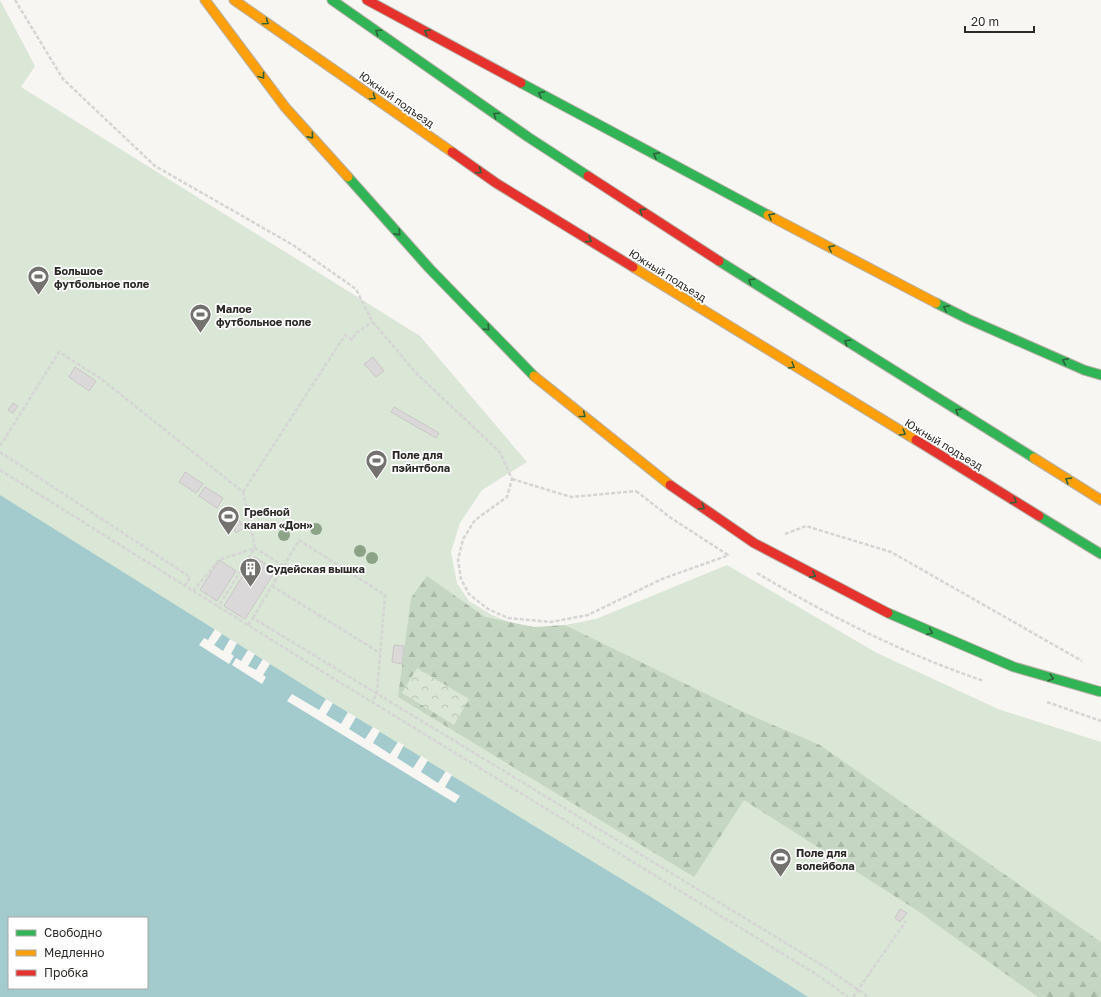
<svg xmlns="http://www.w3.org/2000/svg" width="1101" height="997" font-family="'Golos Text',sans-serif">
  <style>
    .grass { fill: #dae6d6; fill-rule: evenodd }
    .forest { fill: url(#forest-firs) }
    .park { fill: url(#park-crowns) }
    .water { fill: #a3cbcd; fill-rule: evenodd }
    .pier { fill: #f8f6f3 }
    .building { fill: #dad8d8; stroke: #cac7c6 }
    .lines { fill: none; stroke-linecap: round; stroke-linejoin: round }
    .fast-casing { stroke: #b5aea3; stroke-width: 11 }
    .slow-casing { stroke: #b5aea3; stroke-width: 11 }
    .jam-casing { stroke: #b5aea3; stroke-width: 11 }
    .path { stroke: #d5d5d4; stroke-width: 2.5; stroke-dasharray: 4 2; stroke-linecap: butt }
    .fast { stroke: #30b455; stroke-width: 9 }
    .slow { stroke: #ff9f0a; stroke-width: 9 }
    .jam { stroke: #e5322d; stroke-width: 9 }
    .fast-bridge-casing { stroke: #b5aea3; stroke-width: 11; stroke-linecap: butt }
    .jam-bridge-casing { stroke: #b5aea3; stroke-width: 11; stroke-linecap: butt }
    .path-bridge { stroke: #d5d5d4; stroke-width: 2.5; stroke-dasharray: 4 2; stroke-linecap: butt }
    .fast-bridge { stroke: #30b455; stroke-width: 9 }
    .jam-bridge { stroke: #e5322d; stroke-width: 9 }
    .tree { fill: #8ca388 }
    .oneway { stroke: #2e623a }
    .labels { text-anchor: middle; dominant-baseline: central; stroke-width: 3.5; stroke-linejoin: round; paint-order: stroke }
    .street-label { font-size: 11px; fill: #2c2b28; stroke: #fff }
    .poi-label { font-size: 11px; font-weight: bold; fill: #2c2b28; stroke: #fff; text-anchor: start }
  </style>
  <defs>
    <pattern id="forest-firs" width="22" height="20" patternUnits="userSpaceOnUse"><rect width="22" height="20" fill="#c5d6c2"/><path d="M5 1l3.5 6h-7zM16 11l3.5 6h-7z" fill="#a9b8a7"/></pattern>
    <pattern id="park-crowns" width="20" height="18" patternUnits="userSpaceOnUse"><rect width="20" height="18" fill="#dae6d6"/><path d="M2 6a3 3 0 1 1 6 0M12 15a3 3 0 1 1 6 0" fill="none" stroke="#bbc5b8"/></pattern>
  </defs>
  <rect width="100%" height="100%" fill="#f8f6f3"/>
  <path class="grass" d="M 0,0 L 35,66 L 21,87 L 420,336 L 527,462 L 482,490 L 460,523 L 451,552 L 457,583 L 469,601 L 492,615 L 531,631 L 569,627 L 565,625 L 596,619 L 727,565 L 875,652 L 998,709 L 1101,742 L 1101,997 L 0,997 ZM 9,918 L 147,918 L 147,988 L 9,988 Z"/>
  <polygon class="forest" points="427,576 485,617 534,627 565,625 743,712 820,745 1101,942 1101,997 1038,997 918,911 744,800 694,877 398,697 411,598"/>
  <polygon class="park" points="417,668 469,699 454,725 402,693"/>
  <path class="water" d="M 0,495 L 326,699 L 651,897 L 808,997 L 0,997 ZM 9,918 L 147,918 L 147,988 L 9,988 Z"/>
  <g class="pier">
    <polygon points="215,629 222,634 214,645 223,651 230,639 237,643 231,654 234,656 229,664 199,645 204,638 208,640"/>
    <polygon points="248,650 255,654 248,666 256,670 263,659 270,664 263,675 266,677 262,684 232,665 236,658 241,661"/>
    <polygon points="292,694 319,710 326,699 333,703 326,715 341,724 348,712 356,717 349,729 365,739 373,727 380,731 373,743 390,754 398,742 404,745 397,758 413,768 421,756 428,760 421,772 438,783 446,771 452,775 445,787 460,796 455,803 287,701"/>
  </g>
  <g class="building">
    <polygon points="373,357 384,371 376,377 364,364"/>
    <polygon points="75,367 96,381 89,391 69,377"/>
    <polygon points="13,403 18,406 13,413 8,410"/>
    <polygon points="394,407 439,433 436,438 391,412"/>
    <polygon points="185,472 203,484 196,493 179,482"/>
    <polygon points="205,487 223,498 217,508 199,496"/>
    <polygon points="231,506 244,528 236,533 223,511"/>
    <polygon points="254,557 276,570 245,619 224,606"/>
    <polygon points="219,560 236,571 217,601 200,590"/>
    <polygon points="394,645 404,646 402,664 392,662"/>
    <polygon points="900,909 907,913 900,922 895,918"/>
  </g>
  <g class="lines">
    <defs>
      <g id="fast">
        <polyline points="332,0 528,137 588,176"/>
        <polyline points="521,83 768,215"/>
        <polyline points="348,177 430,269 534,376"/>
        <polyline points="719,261 1034,458"/>
        <polyline points="936,303 968,319 1084,370 1101,375"/>
        <polyline points="1039,516 1101,554"/>
      </g>
      <g id="slow">
        <polyline points="205,0 285,107 348,177"/>
        <polyline points="234,0 452,152"/>
        <polyline points="768,215 936,303"/>
        <polyline points="633,267 916,440"/>
        <polyline points="534,376 670,485"/>
        <polyline points="1034,458 1101,500"/>
      </g>
      <g id="jam">
        <polyline points="367,0 521,83"/>
        <polyline points="452,152 496,183 633,267"/>
        <polyline points="588,176 719,261"/>
        <polyline points="916,440 1039,516"/>
      </g>
    </defs>
    <use href="#fast" class="fast-casing"/>
    <use href="#slow" class="slow-casing"/>
    <use href="#jam" class="jam-casing"/>
    <g class="path">
      <polyline points="15,0 63,79 155,166 293,245 356,289 372,321 417,374 500,452 512,479 507,497 475,520 463,539 458,560 461,579 469,594 488,609 508,618 551,622 588,615 662,579 729,555"/>
      <polyline points="0,446 59,352 100,378 243,492 255,548 218,607"/>
      <polyline points="0,452 190,577 185,586"/>
      <polyline points="0,470 323,672 819,976 848,997"/>
      <polyline points="512,479 571,497 636,491"/>
      <polyline points="243,492 345,335 352,340 356,333 372,322"/>
      <polyline points="785,534 806,526 891,552 1082,661"/>
      <polyline points="272,586 380,653"/>
      <polyline points="193,591 219,560 255,548 284,566"/>
      <polyline points="253,618 299,540 385,595 377,693 372,702"/>
      <polyline points="248,625 253,618 825,967 869,997"/>
      <polyline points="853,997 906,921"/>
    </g>
    <use href="#fast" class="fast"/>
    <use href="#slow" class="slow"/>
    <use href="#jam" class="jam"/>
    <defs>
      <polyline id="fast-bridge" points="888,613 1014,667 1101,692"/>
      <polyline id="jam-bridge" points="670,485 754,543 888,613"/>
    </defs>
    <use href="#fast-bridge" class="fast-bridge-casing"/>
    <use href="#jam-bridge" class="jam-bridge-casing"/>
    <g class="path-bridge">
      <polyline points="636,491 671,518 728,555"/>
      <path d="M 757,573 C 829,616 904,654 984,681"/>
      <polyline points="1047,702 1101,721"/>
    </g>
    <use href="#fast-bridge" class="fast-bridge"/>
    <use href="#jam-bridge" class="jam-bridge"/>
  </g>
  <g class="tree">
    <circle cx="316" cy="529" r="6"/>
    <circle cx="284" cy="535" r="6"/>
    <circle cx="360" cy="551" r="6"/>
    <circle cx="372" cy="558" r="6"/>
  </g>
  <defs><path id="oneway-chevron" d="M-2-3.5L2.5 0L-2 3.5" fill="none" stroke-width="1.6" stroke-linecap="round" stroke-linejoin="round"/></defs>
  <g class="oneway">
    <use href="#oneway-chevron" transform="translate(266 22) rotate(35)"/>
    <use href="#oneway-chevron" transform="translate(378 32) rotate(-145)"/>
    <use href="#oneway-chevron" transform="translate(427 32) rotate(-152)"/>
    <use href="#oneway-chevron" transform="translate(262 76) rotate(53)"/>
    <use href="#oneway-chevron" transform="translate(541 94) rotate(-152)"/>
    <use href="#oneway-chevron" transform="translate(373 97) rotate(35)"/>
    <use href="#oneway-chevron" transform="translate(496 115) rotate(-145)"/>
    <use href="#oneway-chevron" transform="translate(311 136) rotate(48)"/>
    <use href="#oneway-chevron" transform="translate(656 155) rotate(-152)"/>
    <use href="#oneway-chevron" transform="translate(479 171) rotate(35)"/>
    <use href="#oneway-chevron" transform="translate(642 211) rotate(-147)"/>
    <use href="#oneway-chevron" transform="translate(771 216) rotate(-152)"/>
    <use href="#oneway-chevron" transform="translate(398 233) rotate(48)"/>
    <use href="#oneway-chevron" transform="translate(589 240) rotate(32)"/>
    <use href="#oneway-chevron" transform="translate(831 248) rotate(-153)"/>
    <use href="#oneway-chevron" transform="translate(751 281) rotate(-147)"/>
    <use href="#oneway-chevron" transform="translate(946 308) rotate(-153)"/>
    <use href="#oneway-chevron" transform="translate(487 328) rotate(46)"/>
    <use href="#oneway-chevron" transform="translate(847 342) rotate(-148)"/>
    <use href="#oneway-chevron" transform="translate(1065 361) rotate(-156)"/>
    <use href="#oneway-chevron" transform="translate(792 366) rotate(31)"/>
    <use href="#oneway-chevron" transform="translate(958 411) rotate(-148)"/>
    <use href="#oneway-chevron" transform="translate(583 415) rotate(38)"/>
    <use href="#oneway-chevron" transform="translate(903 433) rotate(31)"/>
    <use href="#oneway-chevron" transform="translate(1068 480) rotate(-148)"/>
    <use href="#oneway-chevron" transform="translate(1014 501) rotate(31)"/>
    <use href="#oneway-chevron" transform="translate(702 507) rotate(35)"/>
    <use href="#oneway-chevron" transform="translate(813 575) rotate(28)"/>
    <use href="#oneway-chevron" transform="translate(930 632) rotate(23)"/>
    <use href="#oneway-chevron" transform="translate(1051 678) rotate(16)"/>
  </g>
  <defs>
    <symbol id="stadium-pin" viewBox="-11 -11 22 30"><path d="M0 17L-7.5 6A9.5 9.5 0 1 1 7.5 6Z" fill="#73726f" stroke="#fff"/><path d="M0-5a6.5 5 0 1 0 0 10a6.5 5 0 1 0 0-10ZM-3.5-1.8h7v3.6h-7Z" fill="#fff"/></symbol>
    <symbol id="building-pin" viewBox="-11 -11 22 30"><path d="M0 17L-7.5 6A9.5 9.5 0 1 1 7.5 6Z" fill="#73726f" stroke="#fff"/><path d="M-4-6H4V6H1V3H-1V6H-4ZM-2.5-4.3h1.7v1.8h-1.7ZM.8-4.3h1.7v1.8H.8ZM-2.5-1h1.7V.8h-1.7ZM.8-1h1.7V.8H.8Z" fill="#fff"/></symbol>
  </defs>
  <g fill-rule="evenodd">
    <use href="#stadium-pin" x="26" y="264" width="25" height="34"/>
    <use href="#stadium-pin" x="188" y="302" width="25" height="34"/>
    <use href="#stadium-pin" x="364" y="448" width="25" height="34"/>
    <use href="#stadium-pin" x="216" y="504" width="25" height="34"/>
    <use href="#building-pin" x="238" y="556" width="25" height="34"/>
    <use href="#stadium-pin" x="768" y="846" width="25" height="34"/>
  </g>
  <g class="labels">
    <g class="street-label">
      <text transform="translate(397 99) rotate(35)">Южный подъезд</text>
      <text transform="translate(668 275) rotate(32)">Южный подъезд</text>
      <text transform="translate(944 444) rotate(31)">Южный подъезд</text>
    </g>
    <g class="poi-label">
      <text x="54" y="270">Большое<tspan x="54" dy="13">футбольное поле</tspan></text>
      <text x="216" y="308">Малое<tspan x="216" dy="13">футбольное поле</tspan></text>
      <text x="392" y="454">Поле для<tspan x="392" dy="13">пэйнтбола</tspan></text>
      <text x="244" y="511">Гребной<tspan x="244" dy="13">канал «Дон»</tspan></text>
      <text x="266" y="568">Судейская вышка</text>
      <text x="796" y="852">Поле для<tspan x="796" dy="13">волейбола</tspan></text>
    </g>
  </g>
  <rect x="8" y="917" width="140" height="72" fill="#ffffff" stroke="#abaaa9"/>
  <rect x="16" y="930" width="20" height="6" fill="#30b455" stroke="#abaaa9"/>
  <text x="44" y="937" font-size="12" fill="#2c2b28">Свободно</text>
  <rect x="16" y="950" width="20" height="6" fill="#ff9f0a" stroke="#abaaa9"/>
  <text x="44" y="957" font-size="12" fill="#2c2b28">Медленно</text>
  <rect x="16" y="970" width="20" height="6" fill="#e5322d" stroke="#abaaa9"/>
  <text x="44" y="977" font-size="12" fill="#2c2b28">Пробка</text>
  <path d="M965 26v6h69v-6" fill="none" stroke="#2c2b28" stroke-width="2"/>
  <text x="971" y="26" font-size="12" fill="#2c2b28" stroke="#ffffff" stroke-width="3" paint-order="stroke">20 m</text>
</svg>
